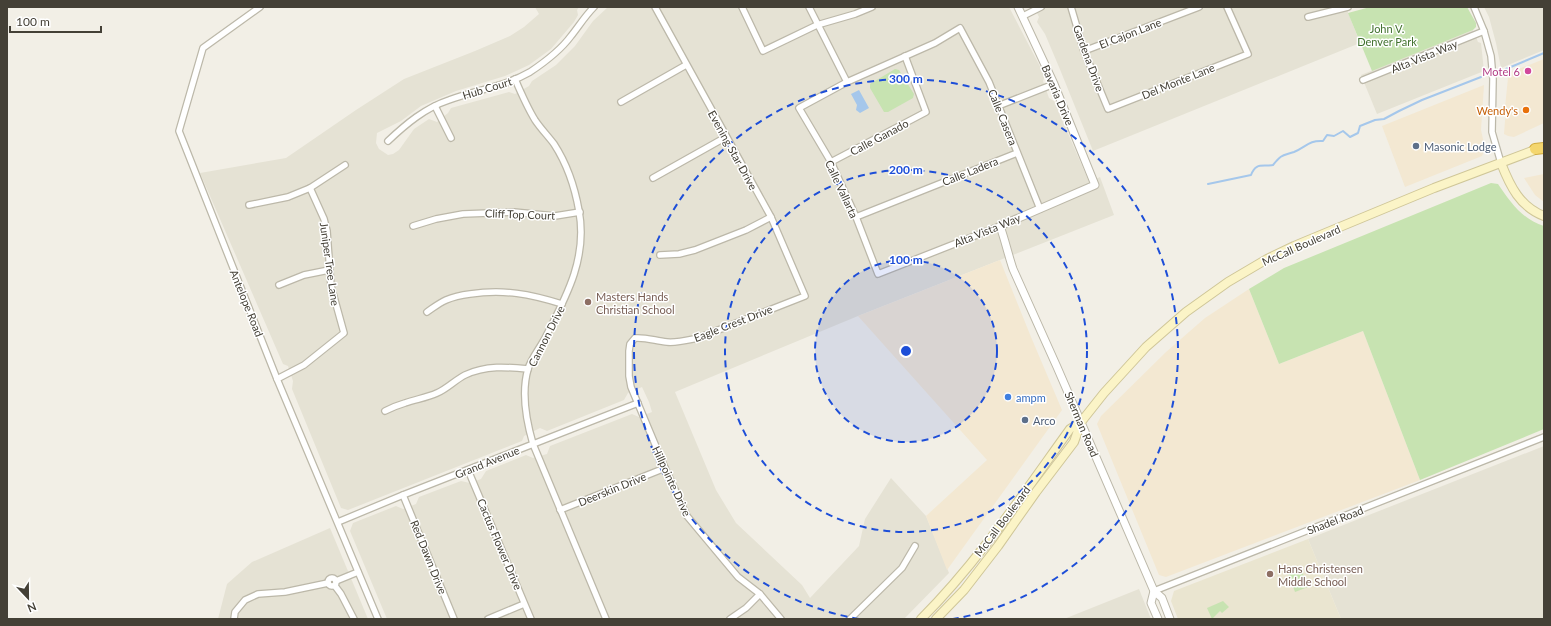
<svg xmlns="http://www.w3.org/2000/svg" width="1551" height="626" font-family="Lato,sans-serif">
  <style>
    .residential { fill: #e5e2d4 }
    .commercial { fill: #f3e8d2 }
    .education { fill: #eae5d0 }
    .green { fill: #c7e3b1 }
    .water { fill: #a5c7eb }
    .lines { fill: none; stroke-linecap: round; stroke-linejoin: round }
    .stream { stroke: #a5c7eb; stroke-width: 2 }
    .minor-casing { stroke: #bcb8a9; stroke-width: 8 }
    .tertiary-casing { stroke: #bcb8a9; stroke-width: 9 }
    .secondary-casing { stroke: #cfc698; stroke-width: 10 }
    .motorway-casing { stroke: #d2ac3f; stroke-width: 12 }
    .minor { stroke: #fff; stroke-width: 5.5 }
    .tertiary { stroke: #fff; stroke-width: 7 }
    .secondary { stroke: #fbf4c7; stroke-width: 8 }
    .motorway { stroke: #f4d66e; stroke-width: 10 }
    .ring { fill: none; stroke: #1d4ed8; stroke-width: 2; stroke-dasharray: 7 5 }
    .hotel-dot { fill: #d1479c; stroke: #fff; stroke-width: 1.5 }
    .food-dot { fill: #e8710a; stroke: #fff; stroke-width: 1.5 }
    .service-dot { fill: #5c6f8a; stroke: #fff; stroke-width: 1.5 }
    .education-dot { fill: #8d6e63; stroke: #fff; stroke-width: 1.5 }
    .shop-dot { fill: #3f7fe0; stroke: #fff; stroke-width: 1.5 }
    .labels { text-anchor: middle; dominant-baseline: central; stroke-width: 3; stroke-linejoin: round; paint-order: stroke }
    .park-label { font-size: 11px; fill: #40712d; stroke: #fff }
    .street-label { font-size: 11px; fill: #444036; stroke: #fff }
    .hotel-label { font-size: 11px; fill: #b23c85; stroke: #fff; text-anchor: end }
    .food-label { font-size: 11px; fill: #c56008; stroke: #fff; text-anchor: end }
    .service-label { font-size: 11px; fill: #4e5e75; stroke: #fff; text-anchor: start }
    .education-label { font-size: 11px; fill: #785e54; stroke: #fff; text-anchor: start }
    .shop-label { font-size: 11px; fill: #366cbe; stroke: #fff; text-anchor: start }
    .centre { fill: #1d4ed8; stroke: #fff; stroke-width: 2 }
    .ring-label { font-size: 12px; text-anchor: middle; font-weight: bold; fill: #1d4ed8; stroke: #fff; stroke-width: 3; stroke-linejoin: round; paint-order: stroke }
  </style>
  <rect width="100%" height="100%" fill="#f2efe6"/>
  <g class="residential">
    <polygon points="535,7 579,7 577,10 578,15 574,22 551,49 529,65 505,76 456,91 421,106 401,121 377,133 376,143 379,149 388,155 393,154 399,150 414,129 429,119 437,122 448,113 451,108 509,92 515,94 529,86 532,81 556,65 575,46 593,21 608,7 1009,7 1045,76 1043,81 1049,98 1054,101 1089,182 1100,177 1114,215 858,316 675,392 716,490 736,523 802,585 810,598 859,546 865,519 891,478 926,516 949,573 904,619 387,619 350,531 353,523 396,506 403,509 416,504 419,497 461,481 470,483 481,479 486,471 526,455 533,458 547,454 550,446 632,414 639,417 652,412 649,402 642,387 628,393 624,400 547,431 540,428 524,436 522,441 348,510 341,508 292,389 293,381 288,366 283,364 200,173 286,158 356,110 404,79 475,51 510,36 524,27 539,14"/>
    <polygon points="1034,7 1346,7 1360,43 1093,151 1059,67 1045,34 1037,22 1039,17"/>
    <polygon points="1484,7 1544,7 1544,50 1501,68 1496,43 1489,17"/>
    <polygon points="1473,30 1478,42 1481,43 1484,71 1377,114 1361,75"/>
    <polygon points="1544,446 1544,619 1341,619 1308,539"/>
    <polygon points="330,528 368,619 218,619 227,584 252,562"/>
    <polygon points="1139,589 1151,619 1064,619"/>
  </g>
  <g class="commercial">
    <polygon points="1544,59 1544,123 1514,137 1508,136 1504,134 1506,108 1505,107 1508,78 1506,74"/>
    <polygon points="1484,85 1481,130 1485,148 1482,156 1405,187 1382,126"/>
    <polygon points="1544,174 1544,202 1535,195 1524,178"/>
    <polygon points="1000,260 1031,337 1062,410 947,570 926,516 987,460 858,316"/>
    <polygon points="1249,289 1279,364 1363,331 1420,480 1166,577 1159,575 1097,424 1101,416 1166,352 1205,318"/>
  </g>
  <polygon class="education" points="1308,539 1341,619 1178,619 1171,601 1174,591"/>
  <g class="green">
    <polygon points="1370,7 1467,7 1476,23 1476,27 1473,30 1372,71 1348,13"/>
    <polygon points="895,69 899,70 914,94 913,98 888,112 884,112 870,88 870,84"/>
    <path d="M 1491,183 L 1498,184 C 1510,202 1523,220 1544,226 L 1544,429 L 1420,480 L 1363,331 L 1279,364 L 1249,289 L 1284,268 Z"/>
    <polygon points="1300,566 1308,587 1295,592 1287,571"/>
    <polygon points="1223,601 1229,607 1222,613 1220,611 1212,619 1207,608"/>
  </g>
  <polygon class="water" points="859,90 869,108 860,113 856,110 857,105 851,94"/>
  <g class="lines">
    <g class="stream">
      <polyline points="1506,69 1544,53"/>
      <path d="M 1208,184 L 1251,175 C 1256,162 1262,167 1273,165 C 1282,154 1282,156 1294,152 C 1306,147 1309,140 1323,141 L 1327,135 L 1334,136 L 1343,131 L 1350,137 L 1358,133 L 1360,126 L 1375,120 L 1384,119 L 1399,111 L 1422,100 L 1481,77"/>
    </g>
    <defs>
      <g id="minor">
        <polyline points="260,7 203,48 179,131 277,379 378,619"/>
        <path d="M 655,7 L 771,217 L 805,296 L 698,338 C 688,340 677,343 667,342 C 656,341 646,337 635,338 L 630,344 L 629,351 L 629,376 L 631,387 L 665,468 L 687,516 L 738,577 L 760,594 L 781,619"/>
        <polyline points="742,7 763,51 817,25 855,14 872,7"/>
        <polyline points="809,7 847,82"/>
        <polyline points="1071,7 1084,51 1108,109 1248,54 1227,7"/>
        <polyline points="1474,7 1484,31 1491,56 1493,79 1492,132 1501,163"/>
        <polyline points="1023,16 1041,7"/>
        <polyline points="1308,17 1348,7"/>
        <polyline points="1084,51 1199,7"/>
        <path d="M 515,79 C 521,93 527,107 535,120 C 541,129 548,136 554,144 C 567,164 575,188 579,211 C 588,259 565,299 544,340 C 539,349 531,359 528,369 C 521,393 526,420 533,444 L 606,619"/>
        <polyline points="1363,80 1484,31"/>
        <polyline points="621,102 686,65"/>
        <polyline points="435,106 451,138"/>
        <polyline points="998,106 1054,84"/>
        <path d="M 388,141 C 406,124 425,108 449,100 C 476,90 504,87 530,72 C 545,62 560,51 571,36 C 579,26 585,16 594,7"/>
        <polyline points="831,162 926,112 905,56"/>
        <polyline points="653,178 726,137"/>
        <polyline points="249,205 288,197 310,188 345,165"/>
        <polyline points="856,217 1017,153"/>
        <polyline points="413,226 436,219 463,214 514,212 555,216 580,212"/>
        <polyline points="1000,226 878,274 856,217 831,162 799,108 847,82 935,43 960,28 989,82 1040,209"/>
        <polyline points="660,255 679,254 695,250 746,230 771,217"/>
        <polyline points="279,285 304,275 329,270"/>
        <path d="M 427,312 C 433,308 439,303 446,300 C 453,297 462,295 470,294 C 504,289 530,294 562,304"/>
        <polyline points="277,379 304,365 344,333 331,286 327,231 324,219 310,188"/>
        <path d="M 385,411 C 391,408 398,405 405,403 C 416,399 426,398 437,393 C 447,389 455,380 465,375 C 486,365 507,367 528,369"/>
        <polyline points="468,470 531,619"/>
        <polyline points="403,495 454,619"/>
        <polyline points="560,510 665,468"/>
        <polyline points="338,522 403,495 638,403"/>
        <circle cx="332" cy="582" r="4"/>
        <polyline points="336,581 358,572"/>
        <polyline points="335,586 341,594 354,619"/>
        <polyline points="1154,591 1544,437"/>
        <polyline points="234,619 235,612 245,600 258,594 285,592 328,583"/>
        <polyline points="488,619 524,604"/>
        <polyline points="730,619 746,608 760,594"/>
        <polyline points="850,619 902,568 915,546"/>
      </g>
      <g id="tertiary">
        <path d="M 1018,7 L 1054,84 L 1095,185 L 1000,226 C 1005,240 1008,254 1013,269 L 1057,367 L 1154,591 L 1162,598 L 1170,619"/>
        <polyline points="1154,591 1151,603 1158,619"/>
      </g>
      <g id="secondary">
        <path d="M 1501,163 C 1510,186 1520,207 1544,216"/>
        <path d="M 921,619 C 978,562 1023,494 1070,429 L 1081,422"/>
        <polyline points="936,619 964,590 998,546 1036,492 1074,442 1081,422 1104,393 1146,347 1186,312 1228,282 1267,259 1294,246 1434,188 1540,148"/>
      </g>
      <polyline id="motorway" points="1535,149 1544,148"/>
    </defs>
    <use href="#minor" class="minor-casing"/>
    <use href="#tertiary" class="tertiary-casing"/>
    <use href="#secondary" class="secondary-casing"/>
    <use href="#motorway" class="motorway-casing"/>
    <use href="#minor" class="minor"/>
    <use href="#tertiary" class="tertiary"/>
    <use href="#secondary" class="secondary"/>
    <use href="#motorway" class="motorway"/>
  </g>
  <circle cx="906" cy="351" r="91" fill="#1d4ed8" fill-opacity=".12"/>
  <g class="ring">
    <circle cx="906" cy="351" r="91"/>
    <circle cx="906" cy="351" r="181"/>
    <path d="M859 619A272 272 0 1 1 953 619"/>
  </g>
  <circle class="hotel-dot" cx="1528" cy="71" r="4"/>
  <circle class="food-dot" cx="1526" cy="110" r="4"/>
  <g class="service-dot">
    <circle cx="1416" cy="146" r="4"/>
    <circle cx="1025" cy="420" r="4"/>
  </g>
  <g class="education-dot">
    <circle cx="588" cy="302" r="4"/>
    <circle cx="1270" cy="574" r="4"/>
  </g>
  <circle class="shop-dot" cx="1008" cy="397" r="4"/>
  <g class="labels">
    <g class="park-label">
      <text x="1387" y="28">John V.<tspan x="1387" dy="13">Denver Park</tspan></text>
    </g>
    <g class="street-label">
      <text transform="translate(1130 33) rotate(-21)">El Cajon Lane</text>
      <text transform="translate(1424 56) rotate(-22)">Alta Vista Way</text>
      <text transform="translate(1089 58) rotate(70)">Gardena Drive</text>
      <text transform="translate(1178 81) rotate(-22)">Del Monte Lane</text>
      <text transform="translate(487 88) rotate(-17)">Hub Court</text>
      <text transform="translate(1058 95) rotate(67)">Bavaria Drive</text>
      <text transform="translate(1003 117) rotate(68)">Calle Casera</text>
      <text transform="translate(879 137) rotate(-28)">Calle Ganado</text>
      <text transform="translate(733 150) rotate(61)">Evening Star Drive</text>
      <text transform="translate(970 171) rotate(-22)">Calle Ladera</text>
      <text transform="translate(842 189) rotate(65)">Calle Vallarta</text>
      <text transform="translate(520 214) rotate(2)">Cliff Top Court</text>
      <text transform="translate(987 230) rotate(-22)">Alta Vista Way</text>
      <text transform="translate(1301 245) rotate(-24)">McCall Boulevard</text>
      <text transform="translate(330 264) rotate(82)">Juniper Tree Lane</text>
      <text transform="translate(247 303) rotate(68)">Antelope Road</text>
      <text transform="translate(733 323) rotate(-21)">Eagle Crest Drive</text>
      <text transform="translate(546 336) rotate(-63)">Cannon Drive</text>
      <text transform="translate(1082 424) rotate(67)">Sherman Road</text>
      <text transform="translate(487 462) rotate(-22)">Grand Avenue</text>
      <text transform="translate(672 481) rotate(65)">Hillpointe Drive</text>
      <text transform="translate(612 489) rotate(-22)">Deerskin Drive</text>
      <text transform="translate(1335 520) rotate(-21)">Shadel Road</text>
      <text transform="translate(1002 521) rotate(-53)">McCall Boulevard</text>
      <text transform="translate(500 544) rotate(67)">Cactus Flower Drive</text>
      <text transform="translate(429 557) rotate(68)">Red Dawn Drive</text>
    </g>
    <g class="hotel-label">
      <text x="1520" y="71">Motel 6</text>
    </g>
    <g class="food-label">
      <text x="1518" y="110">Wendy's</text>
    </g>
    <g class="service-label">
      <text x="1424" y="146">Masonic Lodge</text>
      <text x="1033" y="420">Arco</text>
    </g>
    <g class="education-label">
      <text x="596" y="296">Masters Hands<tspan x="596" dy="13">Christian School</tspan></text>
      <text x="1278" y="568">Hans Christensen<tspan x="1278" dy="13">Middle School</tspan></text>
    </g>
    <g class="shop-label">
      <text x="1016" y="397">ampm</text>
    </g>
  </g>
  <circle cx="906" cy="351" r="6" class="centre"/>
  <g class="ring-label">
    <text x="906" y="83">300 m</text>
    <text x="906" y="174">200 m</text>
    <text x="906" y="264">100 m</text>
  </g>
  <rect width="1551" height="626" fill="none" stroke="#444036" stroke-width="16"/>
  <g transform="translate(28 598) rotate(158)" stroke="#ffffff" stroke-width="3" paint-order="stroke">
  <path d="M0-3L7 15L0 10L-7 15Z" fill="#444036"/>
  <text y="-6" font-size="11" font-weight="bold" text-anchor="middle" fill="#444036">N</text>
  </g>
  <path d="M10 26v6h91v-6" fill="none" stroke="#444036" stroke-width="2"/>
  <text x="16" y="26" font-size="12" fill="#444036" stroke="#ffffff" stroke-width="3" paint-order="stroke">100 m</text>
</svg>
